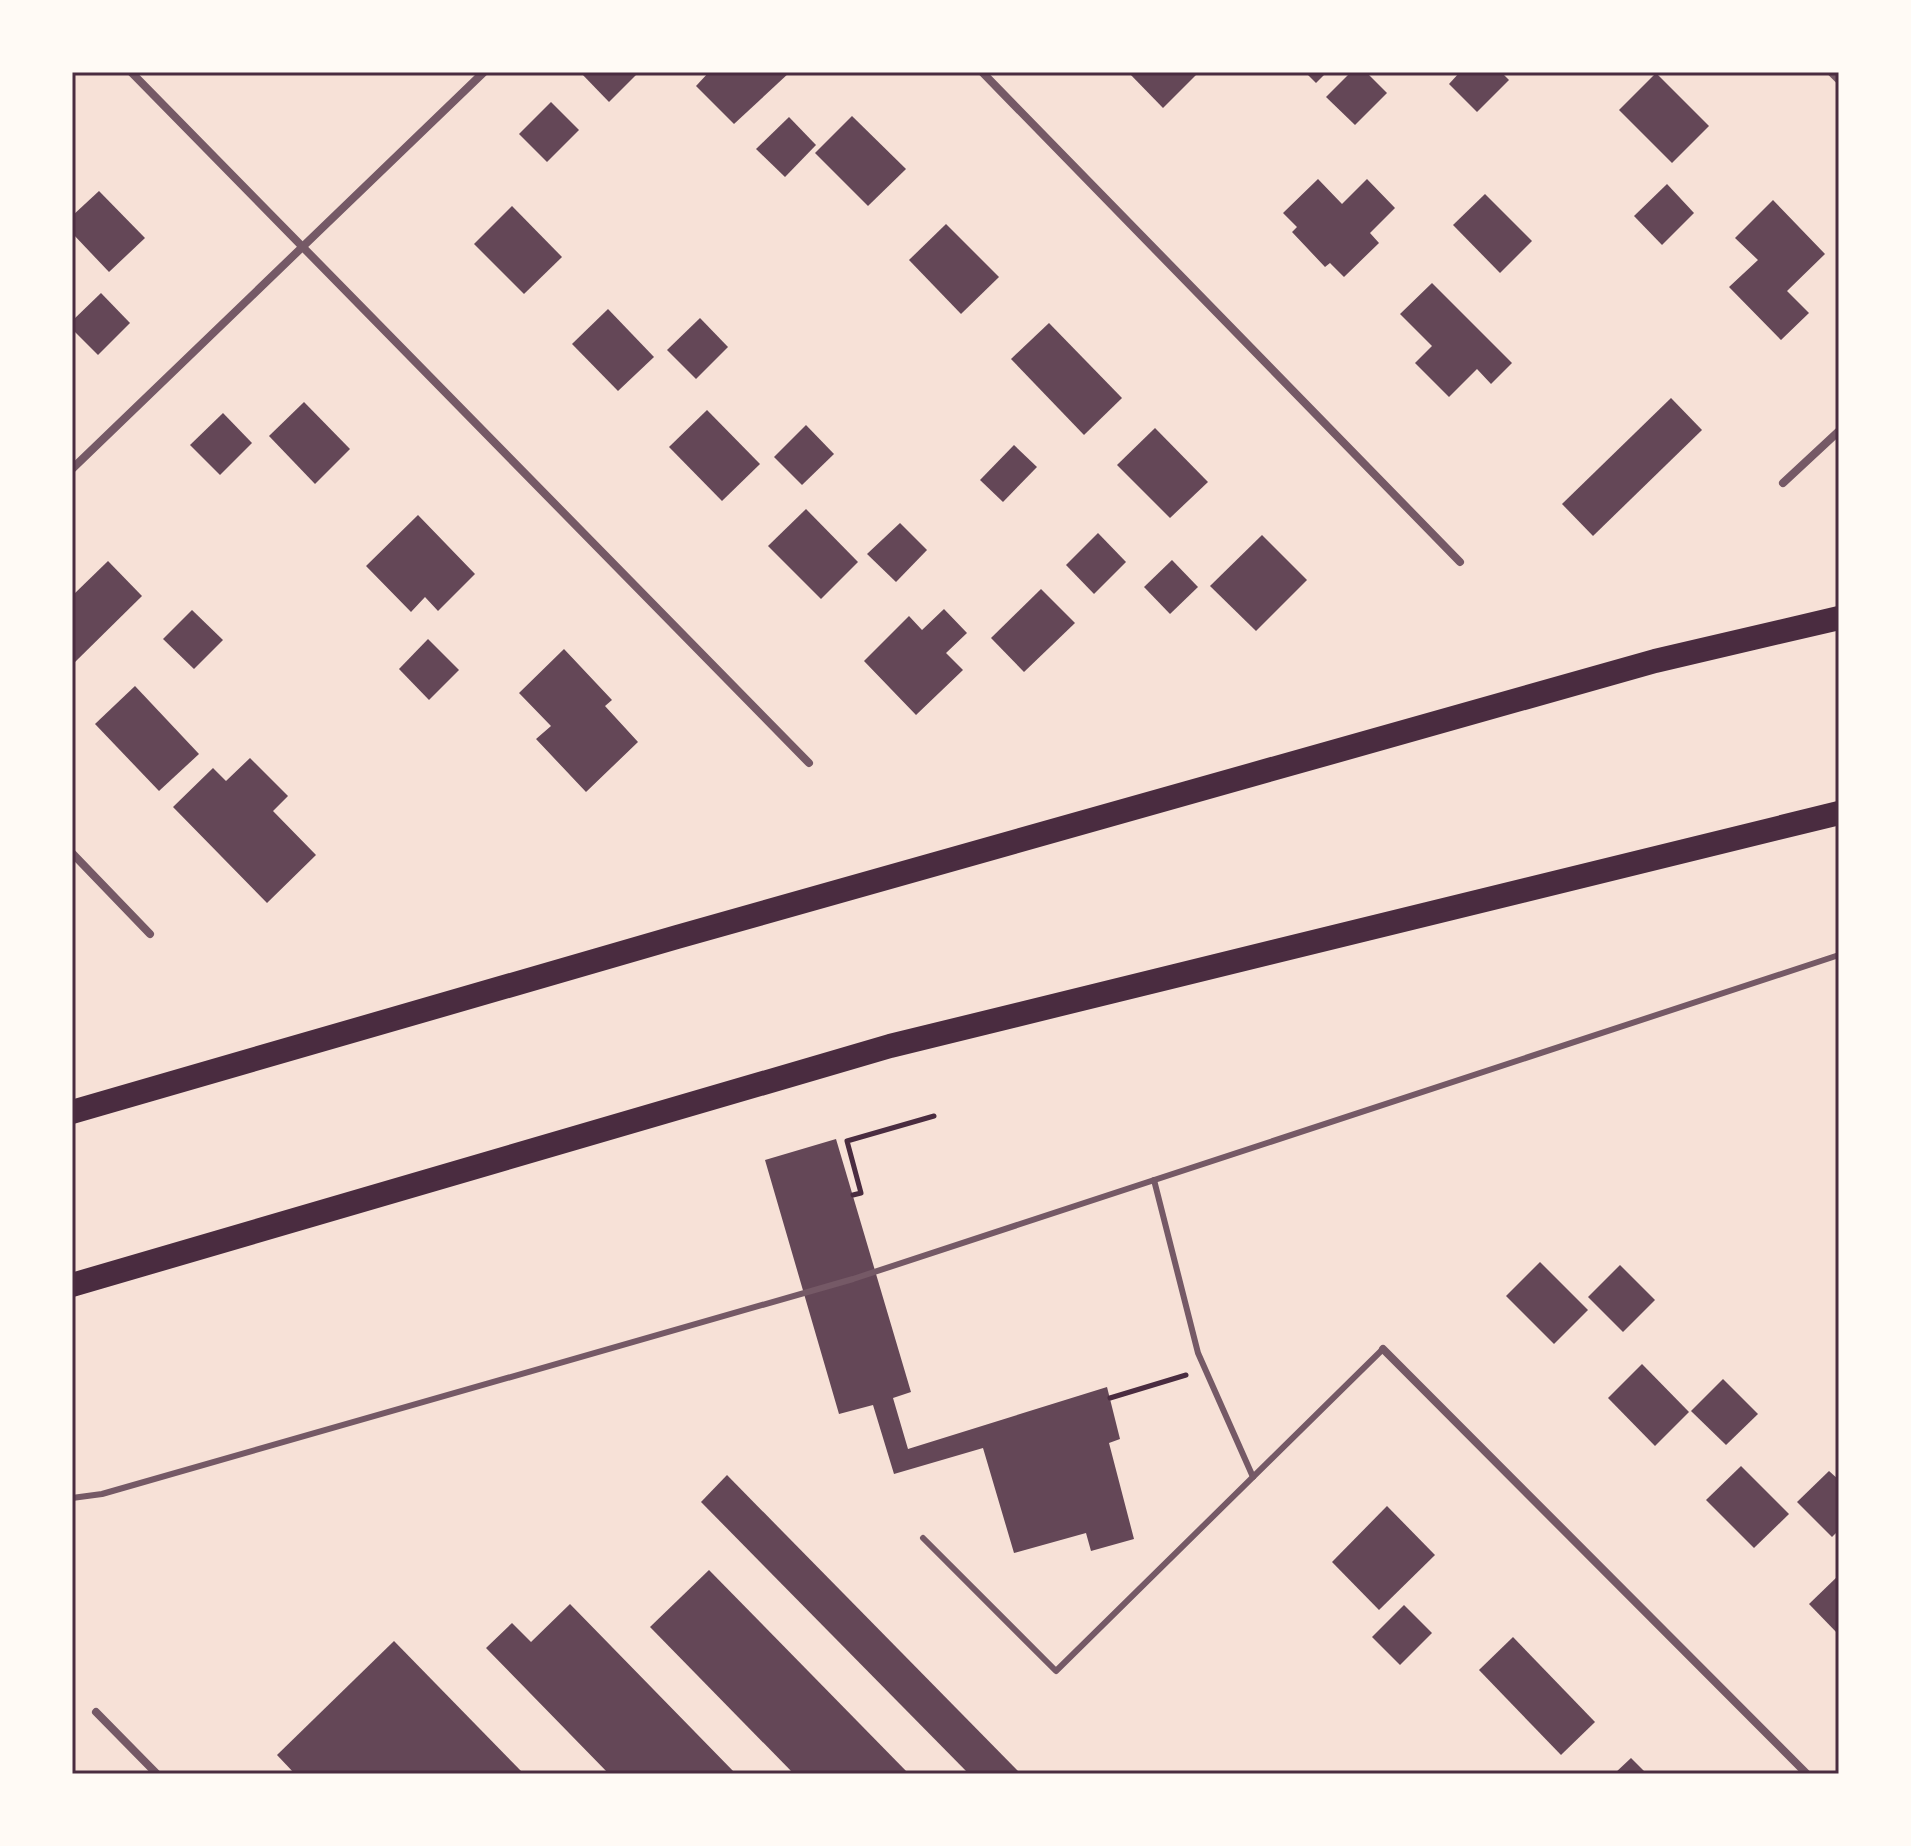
<svg xmlns="http://www.w3.org/2000/svg" width="1911" height="1846" font-family="'Zilla Slab',serif">
  <style>
    .building { fill: #644757 }
    .lines { fill: none; stroke-linecap: round; stroke-linejoin: round }
    .path { stroke: #4a2c40; stroke-width: 5 }
    .service { stroke: #755966; stroke-width: 6 }
    .minor { stroke: #755966; stroke-width: 8 }
    .motorway { stroke: #4a2c40; stroke-width: 24 }
    .neatline { fill: none; stroke: #4a2c40; stroke-width: 3 }
  </style>
  <rect width="100%" height="100%" fill="#f7e1d7"/>
  <g class="building">
    <polygon points="580,72 639,72 609,102"/>
    <polygon points="709,72 790,72 734,124 696,86"/>
    <polygon points="1128,72 1199,72 1163,108"/>
    <polygon points="1305,72 1327,72 1316,83"/>
    <polygon points="1351,72 1366,72 1387,93 1355,125 1326,97"/>
    <polygon points="1460,72 1501,72 1509,80 1477,112 1449,84"/>
    <polygon points="1656,73 1709,126 1672,163 1619,110"/>
    <polygon points="551,102 579,130 547,162 519,134"/>
    <polygon points="852,116 906,169 868,206 815,153"/>
    <polygon points="789,117 816,145 785,177 756,149"/>
    <polygon points="1318,179 1342,204 1367,179 1395,208 1370,233 1379,243 1344,277 1330,263 1325,267 1292,232 1297,227 1283,213"/>
    <polygon points="1667,184 1694,213 1662,245 1634,216"/>
    <polygon points="99,191 145,238 109,272 72,233 72,216"/>
    <polygon points="1485,194 1532,241 1500,273 1453,225"/>
    <polygon points="1773,200 1825,254 1787,291 1809,313 1781,340 1729,287 1758,260 1735,238"/>
    <polygon points="512,206 562,257 524,294 474,244"/>
    <polygon points="946,224 999,277 961,314 909,260"/>
    <polygon points="1432,283 1512,363 1491,384 1477,369 1449,397 1415,363 1432,346 1400,314"/>
    <polygon points="101,293 130,323 98,355 72,329 72,321"/>
    <polygon points="608,309 654,357 618,391 572,344"/>
    <polygon points="700,318 728,347 696,379 667,350"/>
    <polygon points="1049,323 1122,398 1084,435 1011,359"/>
    <polygon points="1671,398 1702,430 1593,536 1562,504"/>
    <polygon points="304,402 350,449 315,484 269,436"/>
    <polygon points="707,410 760,464 722,501 669,447"/>
    <polygon points="223,413 252,443 220,475 190,445"/>
    <polygon points="806,425 834,454 802,485 774,457"/>
    <polygon points="1155,428 1208,482 1170,518 1117,465"/>
    <polygon points="1014,445 1037,467 1003,502 980,480"/>
    <polygon points="806,509 858,562 821,599 768,546"/>
    <polygon points="418,515 475,574 438,611 425,597 411,612 366,566"/>
    <polygon points="900,523 927,550 896,582 867,554"/>
    <polygon points="1098,533 1126,562 1094,594 1066,565"/>
    <polygon points="1262,535 1307,580 1256,631 1210,586"/>
    <polygon points="1172,560 1198,587 1170,614 1144,587"/>
    <polygon points="108,561 142,596 72,665 72,596"/>
    <polygon points="1041,589 1075,623 1024,672 991,638"/>
    <polygon points="944,609 967,633 946,653 963,670 916,715 864,661 909,616 922,630"/>
    <polygon points="192,610 223,640 194,669 163,639"/>
    <polygon points="428,639 459,670 429,700 399,669"/>
    <polygon points="564,649 612,700 605,706 638,742 586,792 536,739 551,726 519,693"/>
    <polygon points="135,686 199,754 159,791 95,724"/>
    <polygon points="250,758 288,796 273,811 316,855 267,903 173,807 213,768 226,781"/>
    <polygon points="836,1139 911,1392 893,1398 908,1449 1107,1387 1120,1439 1109,1443 1134,1539 1091,1551 1086,1533 1014,1553 983,1448 894,1474 873,1405 839,1414 765,1160"/>
    <polygon points="1540,1262 1588,1310 1554,1344 1506,1296"/>
    <polygon points="1620,1265 1655,1300 1623,1332 1588,1297"/>
    <polygon points="1642,1364 1689,1412 1655,1446 1608,1398"/>
    <polygon points="1723,1379 1758,1414 1726,1445 1691,1411"/>
    <polygon points="1741,1466 1789,1514 1754,1548 1706,1500"/>
    <polygon points="1829,1471 1839,1480 1839,1530 1832,1537 1797,1502"/>
    <polygon points="727,1475 1021,1774 969,1774 701,1502"/>
    <polygon points="1387,1506 1435,1555 1379,1610 1332,1562"/>
    <polygon points="709,1570 909,1774 794,1774 650,1627"/>
    <polygon points="1839,1575 1839,1635 1809,1604"/>
    <polygon points="570,1604 736,1774 609,1774 486,1648 512,1623 531,1642"/>
    <polygon points="1404,1605 1432,1633 1400,1665 1372,1637"/>
    <polygon points="1513,1637 1595,1722 1561,1755 1479,1670"/>
    <polygon points="394,1641 524,1774 295,1774 277,1755"/>
    <polygon points="1631,1758 1647,1774 1614,1774"/>
  </g>
  <g class="lines">
    <g class="path">
      <polyline points="853,1195 861,1193 847,1141 934,1116"/>
      <polyline points="1110,1398 1186,1375"/>
    </g>
    <g class="service">
      <polyline points="1154,1180 1198,1353 1253,1477"/>
      <polyline points="72,1498 102,1494 853,1279 1839,955"/>
      <polyline points="923,1538 1056,1671 1383,1349"/>
    </g>
    <g class="minor">
      <polyline points="131,72 809,763"/>
      <polyline points="982,72 1460,562"/>
      <polyline points="1831,72 1839,80"/>
      <polyline points="72,469 484,72"/>
      <polyline points="1783,483 1839,431"/>
      <polyline points="72,853 150,934"/>
      <polyline points="1383,1349 1807,1774"/>
      <polyline points="96,1712 157,1774"/>
    </g>
    <g class="motorway">
      <polyline points="72,1112 677,937 1655,661 1839,618"/>
      <polyline points="72,1285 890,1046 1839,813"/>
    </g>
  </g>
  <rect width="1911" height="1846" fill="none" stroke="#fffaf5" stroke-width="148"/>
  <rect x="74" y="74" width="1763" height="1698" class="neatline"/>
</svg>
